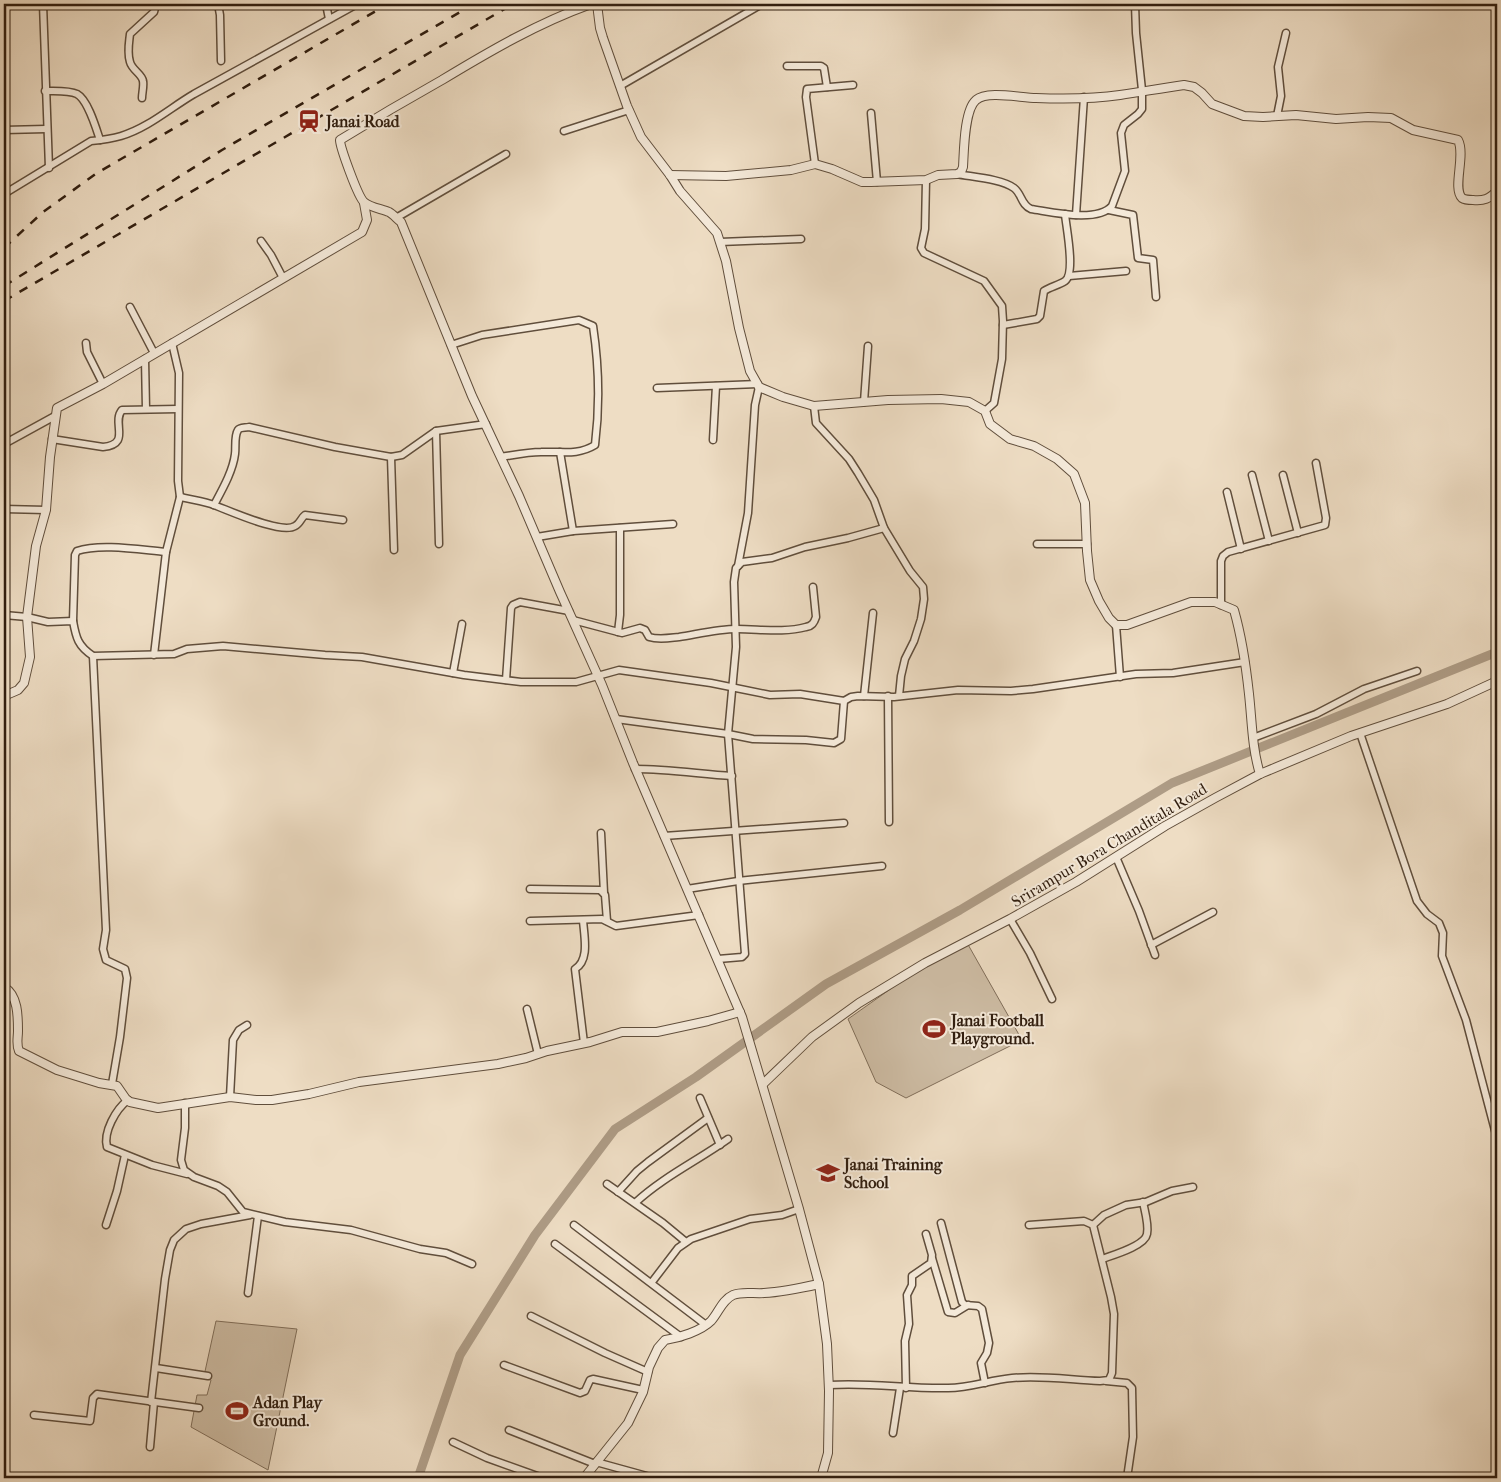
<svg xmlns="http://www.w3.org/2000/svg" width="1501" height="1482" font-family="'IM FELL French Canon',serif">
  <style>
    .green { fill: #cebda5; stroke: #806e5a }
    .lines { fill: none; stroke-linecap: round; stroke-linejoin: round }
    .canal { stroke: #ae9c86; stroke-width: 9 }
    .minor-casing { stroke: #604e3c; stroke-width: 9 }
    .tertiary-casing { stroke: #604e3c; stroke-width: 10 }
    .minor { stroke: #f4e9d9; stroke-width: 6 }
    .tertiary { stroke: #f4e9d9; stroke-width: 8 }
    .rail { stroke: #311e0f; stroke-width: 2.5; stroke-dasharray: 9 9; stroke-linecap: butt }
    .labels { text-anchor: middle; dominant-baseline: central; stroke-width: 4; stroke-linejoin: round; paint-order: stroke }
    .poi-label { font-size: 16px; font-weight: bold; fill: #311e0f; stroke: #f4e9d9; text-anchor: start }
    .street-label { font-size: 16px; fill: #311e0f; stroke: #f4e9d9 }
  </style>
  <rect width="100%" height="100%" fill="#eeddc4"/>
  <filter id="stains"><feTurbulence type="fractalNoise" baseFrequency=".004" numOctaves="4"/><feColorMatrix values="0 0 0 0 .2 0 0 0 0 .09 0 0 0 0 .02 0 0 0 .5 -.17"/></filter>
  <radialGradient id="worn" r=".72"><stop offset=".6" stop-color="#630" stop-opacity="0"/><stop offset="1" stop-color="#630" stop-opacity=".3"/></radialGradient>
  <g class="green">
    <polygon points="966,941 1022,1040 906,1098 876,1082 848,1019 923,966"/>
    <polygon points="216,1321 297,1329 268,1470 191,1427 197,1395 207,1395 211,1380 204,1376"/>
  </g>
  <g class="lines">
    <polyline class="canal" points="418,1478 460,1355 535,1235 615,1129 696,1077 826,984 960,910 1172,783 1497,652"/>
    <defs>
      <g id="minor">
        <polyline points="43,4 49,168"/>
        <polyline points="218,4 220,15 221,61"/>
        <polyline points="326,4 329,19"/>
        <polyline points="787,66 821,66 824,68 827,87"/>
        <polyline points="620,86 762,4"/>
        <path d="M 45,91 C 54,91 69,90 77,94 C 88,100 96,128 100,140"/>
        <path d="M 142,98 C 142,93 144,86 143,81 C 142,74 132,70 130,62 C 127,53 129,43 130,34 L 154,12 L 156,4"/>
        <polyline points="871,113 877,182"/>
        <polyline points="1277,116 1281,96 1278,67 1286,33"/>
        <polyline points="4,130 46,129"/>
        <polyline points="564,131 629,110"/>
        <polyline points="815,164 806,97 807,89 853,85"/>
        <path d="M 957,174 C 973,177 1002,179 1014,188 C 1022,194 1021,205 1031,209 C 1052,212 1097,223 1112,206 L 1125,171 L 1121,133 L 1124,125 L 1138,114 L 1142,109 L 1142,90 L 1136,33 L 1135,4"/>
        <polyline points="926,180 925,229 921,248 924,253 984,281 1002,306 1003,321 1002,359 994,403 985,411"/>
        <path d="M 4,194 L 91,141 C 102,140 111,139 121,136 C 148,128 170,108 194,94 C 248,64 303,34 357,4"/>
        <polyline points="1109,210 1133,215 1138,258 1153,260 1156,297"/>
        <polyline points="1076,215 1084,97"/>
        <polyline points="396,218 506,154"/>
        <polyline points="261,241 271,255 283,278"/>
        <polyline points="720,242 801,239"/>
        <polyline points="1069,276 1126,271"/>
        <polyline points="130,307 154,353"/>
        <path d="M 1003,325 L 1037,319 L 1040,316 L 1044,291 C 1050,287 1059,285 1065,281 C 1076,273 1066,227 1065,214"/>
        <polyline points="86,343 87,352 103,384"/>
        <path d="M 451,345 L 482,335 L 579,320 L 593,326 C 599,366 600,405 595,445 C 577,456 561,451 541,452 C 528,452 514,455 501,457"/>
        <polyline points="145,359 146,409"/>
        <polyline points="657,388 758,384"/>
        <polyline points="864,402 868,346"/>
        <polyline points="814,406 816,423 849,459 858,473 874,500 884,528 910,571 923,587 924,599 921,619 914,641 905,659 901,676 899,696"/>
        <polyline points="436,431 439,544"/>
        <path d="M 52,439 L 103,447 C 132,444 111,423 122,410 L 178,409"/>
        <polyline points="713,440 716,386"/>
        <polyline points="4,444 55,416"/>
        <polyline points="560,452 573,531"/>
        <polyline points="391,457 394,550"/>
        <polyline points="1252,475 1269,541"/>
        <polyline points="1283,475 1298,533"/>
        <polyline points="1227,492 1241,549"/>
        <path d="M 180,497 C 190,499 201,501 211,504 C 226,509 281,535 295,526 C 300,524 301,518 305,515 L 343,520"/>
        <path d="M 214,505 C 222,490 233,471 235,454 C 236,447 234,436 238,430 C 240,427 245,428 249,427 L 335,447 L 391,457 L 402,455 L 436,431 L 486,424"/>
        <polyline points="4,509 46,510"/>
        <polyline points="537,537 573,531 673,524"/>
        <polyline points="1037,544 1087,544"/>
        <polyline points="738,566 748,513 755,405 759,387"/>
        <polyline points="1221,605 1221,561 1223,556 1228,552 1325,525 1326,518 1316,463"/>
        <path d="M 4,615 L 27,617 L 48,622 L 73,621 C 76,638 78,646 93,656 L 174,654 L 187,649 L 223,646 L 325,655 L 362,657 L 464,675 L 521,682 L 576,682 L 619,670 L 711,683 L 770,695 L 800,694 L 844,701"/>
        <path d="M 573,620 L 622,633 L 640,628 L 645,630 L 649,637 C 659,640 669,638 679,637 C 698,634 718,629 737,629 C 760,629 784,633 806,627 C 812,626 814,623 816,617 L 813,587"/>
        <path d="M 73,621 L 75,555 L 77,551 C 101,543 141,550 166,552"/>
        <polyline points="1116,625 1120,677"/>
        <polyline points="618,632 620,615 620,528"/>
        <polyline points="154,655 166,552 180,497 178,481 179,373 172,343"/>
        <polyline points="93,656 106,930 103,949 106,960 125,969 127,978 120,1037 112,1084"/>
        <polyline points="453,673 462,624"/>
        <polyline points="506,680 511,608 513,605 520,602 569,611"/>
        <polyline points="864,696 873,613"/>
        <polyline points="888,696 889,822"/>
        <polyline points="616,719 728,734 753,739 806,740 834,743 841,739 844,701 851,697 858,696 894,697 958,690 1011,691 1033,689 1136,674 1173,673 1245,662"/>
        <polyline points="1360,733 1417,901 1427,914 1439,923 1443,933 1442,956 1466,1020 1497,1138"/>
        <polyline points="1253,738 1316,714 1364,689 1417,671"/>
        <path d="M 635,769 C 668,769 700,774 732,776"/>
        <polyline points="601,833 604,893"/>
        <polyline points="664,836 844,823"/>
        <polyline points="1116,857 1139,911 1155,955"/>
        <polyline points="530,889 600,890 605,895 607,921"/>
        <polyline points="687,889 738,881 882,866"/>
        <polyline points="1010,919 1030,953 1052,999"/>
        <path d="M 583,920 C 584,936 590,960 575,969 L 584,1043"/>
        <polyline points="530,921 602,919 616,926 699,915"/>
        <polyline points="1151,945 1213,912"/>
        <polyline points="718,959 742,957 745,954 728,734 736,647 734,582 736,568 742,562 772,558 805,547 848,538 884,528"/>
        <polyline points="527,1009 538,1054"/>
        <polyline points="230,1097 233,1040 239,1030 247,1025"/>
        <polyline points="700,1098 720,1145"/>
        <path d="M 128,1100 C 116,1109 103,1132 107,1147 L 152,1165 L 187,1174"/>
        <polyline points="185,1103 185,1128 181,1160 184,1170 194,1177 218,1186 227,1192 243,1212 285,1222 351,1230 420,1249 446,1253 472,1264"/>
        <polyline points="607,1184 663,1223 686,1242"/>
        <polyline points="618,1192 637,1171 648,1162 708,1118"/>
        <path d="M 635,1203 C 663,1177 697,1161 728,1139"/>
        <polyline points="941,1223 962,1302 965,1305 978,1306 982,1309 989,1343 987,1353 981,1363 985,1383"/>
        <polyline points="106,1225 117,1191 125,1155"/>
        <polyline points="574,1225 706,1325"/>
        <polyline points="1093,1225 1104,1215 1126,1205 1146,1202 1172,1191 1193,1187"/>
        <polyline points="555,1244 681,1337"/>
        <polyline points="932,1258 948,1312 955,1313 968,1305"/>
        <path d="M 1102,1259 C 1113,1255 1145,1246 1147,1234 C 1149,1225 1145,1212 1143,1202"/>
        <polyline points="652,1282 678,1248 691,1239 750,1219 782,1215 799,1209"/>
        <polyline points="248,1293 258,1216"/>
        <polyline points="531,1316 605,1353 648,1372"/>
        <polyline points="504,1365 580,1393 585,1391 590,1380 593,1379 643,1390"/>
        <polyline points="156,1368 208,1376"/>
        <polyline points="1106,1381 1127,1383 1132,1388 1133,1437 1127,1478"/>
        <path d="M 829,1385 C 869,1382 908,1389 948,1388 C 970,1388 990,1380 1012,1378 C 1041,1375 1071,1380 1100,1381 L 1109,1380 L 1112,1373 L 1114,1314 L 1111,1297 L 1093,1225 L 1084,1221 L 1029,1225"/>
        <polyline points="906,1388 905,1341 909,1324 907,1295 912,1285 912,1276 931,1263 932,1255 926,1234"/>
        <polyline points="151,1402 165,1279 170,1250 174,1240 186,1229 201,1224 250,1215"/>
        <polyline points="34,1415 90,1421 93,1398 97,1394 199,1408"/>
        <polyline points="509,1430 595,1464"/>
        <polyline points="893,1433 900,1388"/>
        <polyline points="453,1442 487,1458 543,1478"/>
        <polyline points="150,1447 154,1402"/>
        <polyline points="596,1462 654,1478"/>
      </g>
      <g id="tertiary">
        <path d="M 591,4 C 538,23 490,51 442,80 C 408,99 374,119 340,140 C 340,147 358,197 364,202 C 369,207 382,209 389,212 C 393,214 397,219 401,222 L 472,396 L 519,496 L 560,592 L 602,685 L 633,763 L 742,1017 L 799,1209 L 819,1284 L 827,1344 L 829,1391 L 828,1453 L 821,1478"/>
        <path d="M 597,4 L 600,28 L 603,38 L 627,106 L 641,137 L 670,175 L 680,191 L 717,233 L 726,261 L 739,328 L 750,371 L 759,387 L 783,397 L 814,406 L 888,400 L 941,399 L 969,402 L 985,411 L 990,424 L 1010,439 L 1034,446 L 1057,459 L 1074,474 L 1085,503 L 1087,551 L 1090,580 L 1099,601 L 1109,618 L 1116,625 L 1127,625 L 1191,602 L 1215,602 L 1234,610 C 1242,638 1246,666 1249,694 C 1252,721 1252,748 1260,774"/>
        <path d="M 670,175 L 726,176 L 791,170 L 815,164 L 832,169 L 862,182 L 871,182 L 926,180 L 938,175 L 957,174 L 961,172 L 963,167 C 964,152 964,110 976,100 C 987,90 1021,98 1036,98 C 1063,99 1093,99 1120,95 C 1141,92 1162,88 1184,85 L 1194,87 L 1202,93 L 1212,104 L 1244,116 L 1263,117 L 1296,115 L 1336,119 L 1368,117 L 1391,118 L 1413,130 L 1458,140 C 1466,155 1452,188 1462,198 C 1465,200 1469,200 1473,200 C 1484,201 1489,199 1497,191"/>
        <polyline points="4,696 18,690 24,683 30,657 27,617 36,546 46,510 50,457 57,408 103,384 362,232 367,220 364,203"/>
        <path d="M 4,987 C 18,995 18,1016 18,1031 C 18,1038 16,1044 19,1051 L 57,1070 L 99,1083 L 117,1086 L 126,1099 L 130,1102 L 158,1108 L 230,1097 L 256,1100 L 272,1100 L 309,1094 L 359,1082 L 498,1064 L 526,1058 L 547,1051 L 590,1042 L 622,1032 L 657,1032 L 708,1021 L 740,1012"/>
        <polyline points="763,1084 812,1037 859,1003 925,963 1010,919 1076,882 1165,826 1215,798 1260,774 1351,736 1447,704 1497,681"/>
        <path d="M 584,1478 L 628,1423 L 643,1392 L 649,1367 L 658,1348 L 665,1340 C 679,1338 701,1331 711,1321 C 719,1312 722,1300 733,1295 C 742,1291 755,1294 764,1293 C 782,1292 801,1288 819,1284"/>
      </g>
    </defs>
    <use href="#minor" class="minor-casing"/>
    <use href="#tertiary" class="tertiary-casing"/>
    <use href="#minor" class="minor"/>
    <use href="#tertiary" class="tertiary"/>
    <g class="rail">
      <polyline points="4,248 43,212 97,173 388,4"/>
      <polyline points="4,286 222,150 474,4"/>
      <polyline points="4,301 513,4"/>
    </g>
  </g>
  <defs>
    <symbol id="station-bare" viewBox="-9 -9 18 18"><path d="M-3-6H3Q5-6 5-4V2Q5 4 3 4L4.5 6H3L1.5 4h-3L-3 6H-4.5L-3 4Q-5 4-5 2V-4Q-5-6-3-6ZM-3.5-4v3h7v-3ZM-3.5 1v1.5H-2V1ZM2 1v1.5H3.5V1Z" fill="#8f2418" stroke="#f4e9d9" stroke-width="2.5" paint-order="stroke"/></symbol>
    <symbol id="stadium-bare" viewBox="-9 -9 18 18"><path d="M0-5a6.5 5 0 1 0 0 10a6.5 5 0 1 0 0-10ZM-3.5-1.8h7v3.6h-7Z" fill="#8f2418" stroke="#f4e9d9" stroke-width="2.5" paint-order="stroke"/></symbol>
    <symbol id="school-bare" viewBox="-9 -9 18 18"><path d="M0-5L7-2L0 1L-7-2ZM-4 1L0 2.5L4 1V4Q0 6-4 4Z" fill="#8f2418" stroke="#f4e9d9" stroke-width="2.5" paint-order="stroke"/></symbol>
  </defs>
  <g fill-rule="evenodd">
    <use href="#station-bare" x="293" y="105" width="32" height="32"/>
    <use href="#stadium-bare" x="918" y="1013" width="32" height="32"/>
    <use href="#school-bare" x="812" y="1157" width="32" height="32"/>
    <use href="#stadium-bare" x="221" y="1395" width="32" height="32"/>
  </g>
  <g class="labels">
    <g class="poi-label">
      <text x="326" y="121">Janai Road</text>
      <text x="951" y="1020">Janai Football<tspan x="951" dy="18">Playground.</tspan></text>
      <text x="844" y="1164">Janai Training<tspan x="844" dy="18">School</tspan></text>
      <text x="253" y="1402">Adan Play<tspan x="253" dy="18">Ground.</tspan></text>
    </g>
    <g class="street-label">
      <text transform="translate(1109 845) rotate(-31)">Srirampur Bora Chanditala Road</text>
    </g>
  </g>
  <rect width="1501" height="1482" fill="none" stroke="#eeddc4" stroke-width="20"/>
  <rect x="5" y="5" width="1491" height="1472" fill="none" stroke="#311e0f" stroke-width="2.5"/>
  <rect x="10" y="10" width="1481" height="1462" fill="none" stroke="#311e0f"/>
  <rect width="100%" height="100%" filter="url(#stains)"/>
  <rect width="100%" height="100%" fill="url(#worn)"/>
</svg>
